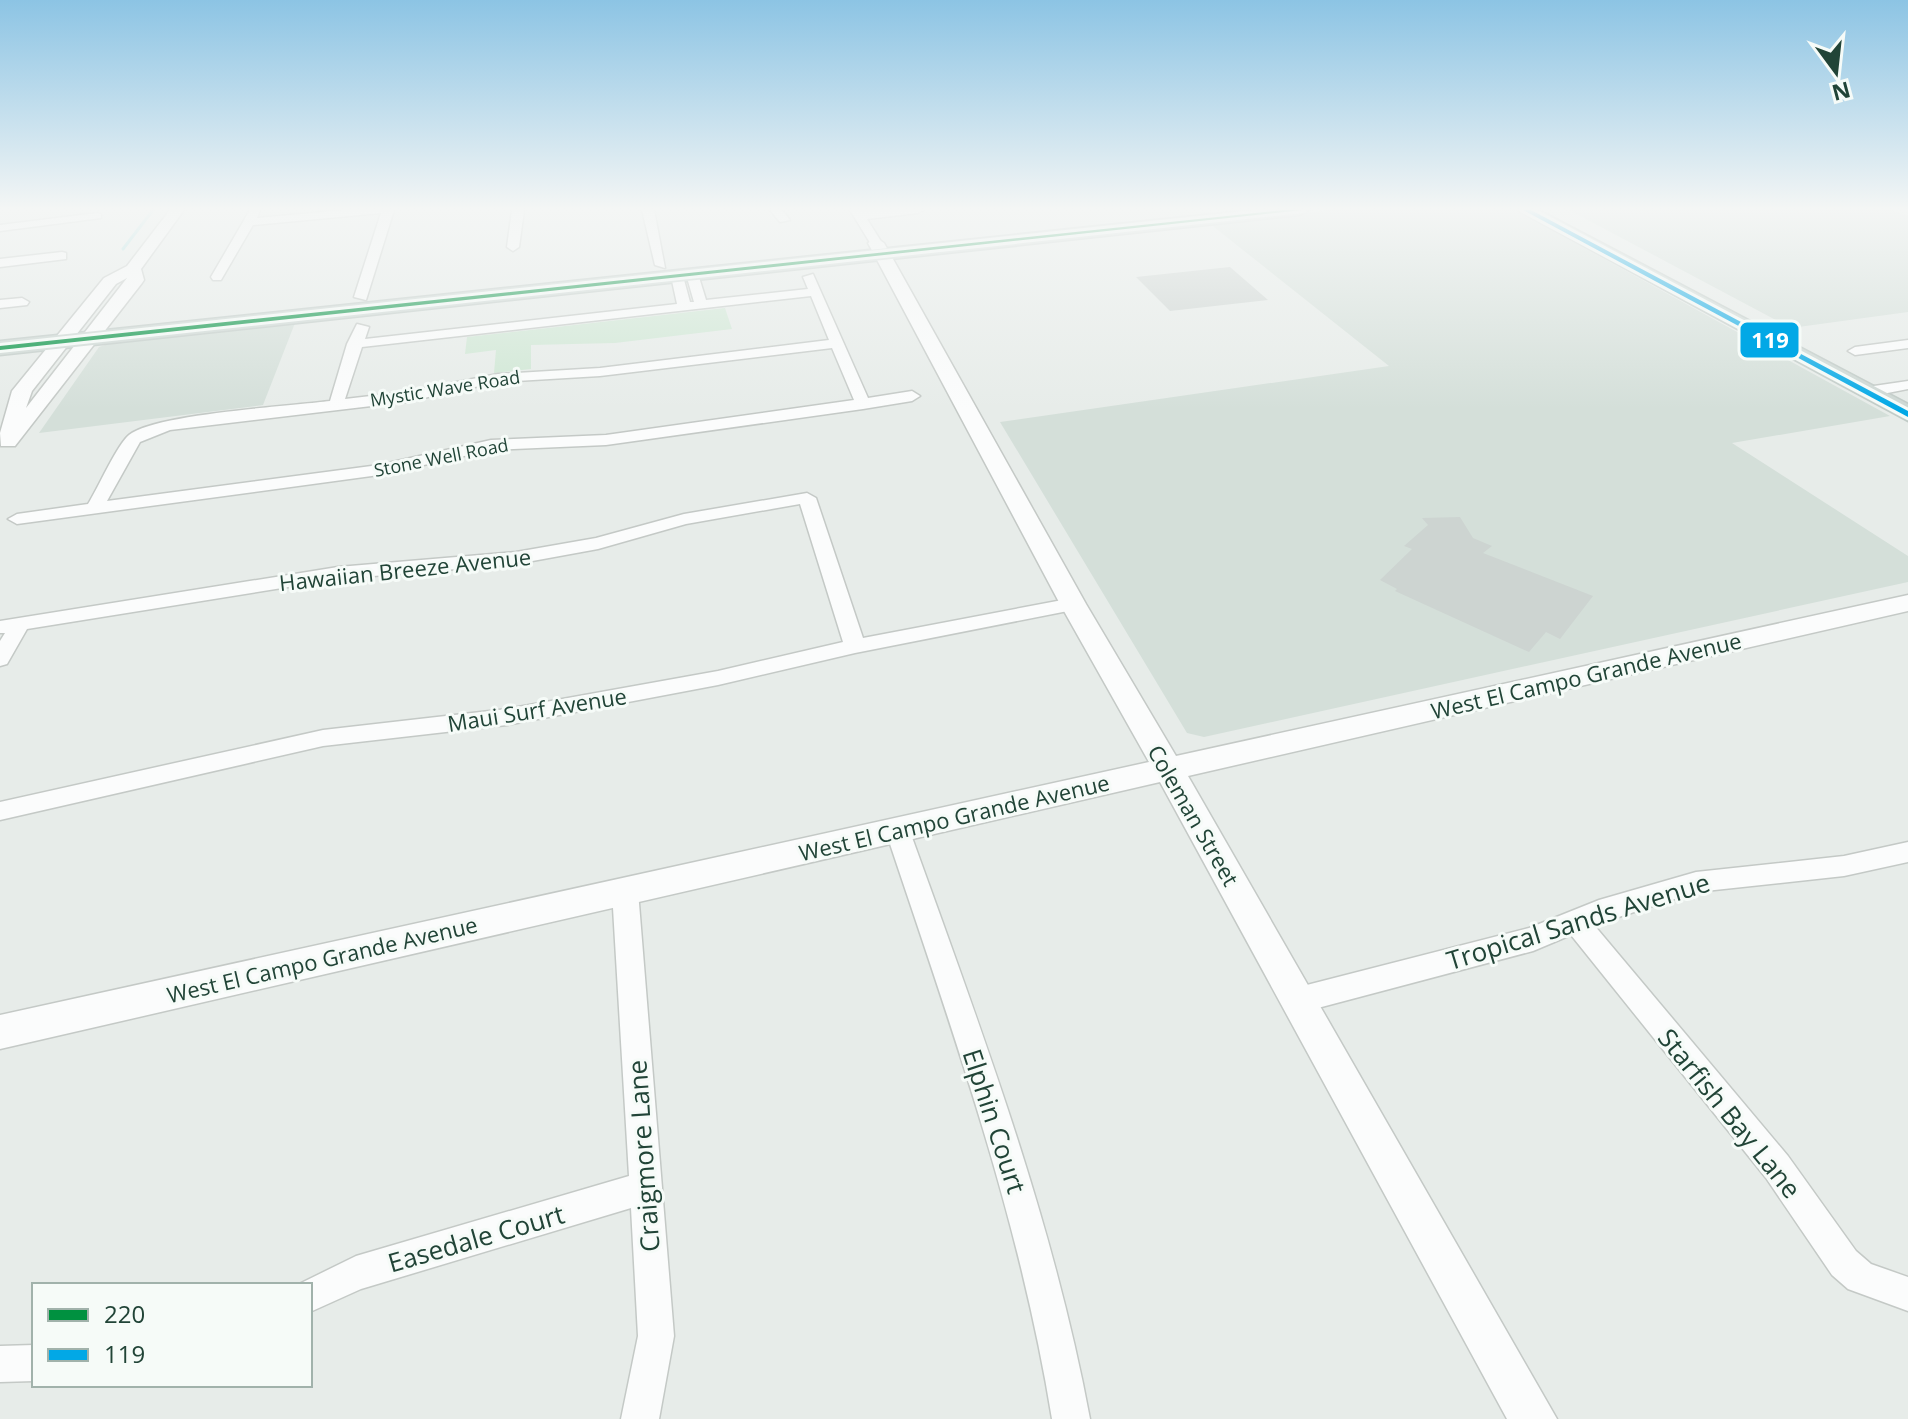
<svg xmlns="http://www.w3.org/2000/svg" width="1908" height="1419" font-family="'Open Sans',sans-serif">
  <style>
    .built { fill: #d4dfd9 }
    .green { fill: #cfe7d4 }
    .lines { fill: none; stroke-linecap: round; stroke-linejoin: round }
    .stream { stroke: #a3dcdf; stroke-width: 3 }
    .building { fill: #cdd4d1 }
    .minor-casing { stroke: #c4c9c6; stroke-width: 3 }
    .tertiary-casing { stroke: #c4c9c6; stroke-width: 3 }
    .primary-casing { stroke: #c1cbc7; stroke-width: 3 }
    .minor { fill: #fbfcfc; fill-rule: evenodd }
    .tertiary { fill: #fbfcfc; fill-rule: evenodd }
    .primary { fill: #ced8d4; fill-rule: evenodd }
    .bus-1-casing { stroke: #f6fbf8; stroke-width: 6 }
    .bus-2-casing { stroke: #f6fbf8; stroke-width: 6 }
    .bus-1 { fill: #009140; fill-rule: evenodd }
    .bus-2 { fill: #02a8e6; fill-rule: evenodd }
    .labels { text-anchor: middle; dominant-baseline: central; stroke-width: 6; stroke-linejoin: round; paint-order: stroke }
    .far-street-label { font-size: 18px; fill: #214437; stroke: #f6fbf8 }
    .street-label { font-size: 22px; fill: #214437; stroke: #f6fbf8 }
    .near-street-label { font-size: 26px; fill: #214437; stroke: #f6fbf8 }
    .line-badge { stroke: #f6fbf8; stroke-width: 3 }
    .badge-label { font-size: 22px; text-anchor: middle; font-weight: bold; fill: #fff }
  </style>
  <rect width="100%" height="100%" fill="#e7ece9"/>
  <g class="built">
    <polygon points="1329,210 1515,210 1890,416 1732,443 1908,556 1908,582 1204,737 1187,733 1000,422 1389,366 1209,223"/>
    <polygon points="1569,210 1892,210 1908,216 1908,312 1791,328"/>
    <polygon points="295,323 263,405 39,433 99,347 119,340 258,324"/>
  </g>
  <polygon class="green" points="725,308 732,329 615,343 531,345 531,369 494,373 496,350 465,354 467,337"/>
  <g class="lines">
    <polyline class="stream" points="123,249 153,210"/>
  </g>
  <g class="building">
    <polygon points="1230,267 1268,300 1170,311 1136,277"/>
    <polygon points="1460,517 1473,538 1492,546 1483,553 1593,596 1560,639 1546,632 1529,652 1395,591 1397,589 1380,580 1412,549 1404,546 1428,525 1422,518"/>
  </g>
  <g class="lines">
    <defs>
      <g id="minor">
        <polygon points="250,210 260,210 257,218 345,210 394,210 366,300 354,297 381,213 253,225 221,280 213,280 211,277"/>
        <polygon points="512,210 524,210 519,247 513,251 507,247"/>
        <polygon points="642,210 654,210 665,268 655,265"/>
        <polygon points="770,210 782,210 790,220 780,222"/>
        <polygon points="850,210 924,210 918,213 867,219 882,243 876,247 872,246"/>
        <polygon points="97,213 101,214 101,218 0,231 0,225"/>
        <polygon points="62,252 66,253 66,259 0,267 0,259"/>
        <path d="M 692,270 L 698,274 L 706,300 L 808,289 L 803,277 L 813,274 L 868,398 L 912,391 L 920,396 L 912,401 L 863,409 L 606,445 L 491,450 L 379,475 L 17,524 L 8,519 L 17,514 L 88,504 C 98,488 117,445 129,435 C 154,414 291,406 330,401 L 347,344 L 357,324 L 369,327 L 365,339 L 677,304 L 671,276 L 677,272 L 683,276 L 690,302 L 694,302 L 686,274 ZM 811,296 L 829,340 L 600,368 L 498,374 L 405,392 L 345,399 L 362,347 ZM 832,348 L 854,400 L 606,435 L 491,440 L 379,465 L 107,501 L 140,442 L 170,430 L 405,402 L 498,382 L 600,376 Z"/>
        <polygon points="22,298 29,302 27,305 0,308 0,300"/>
        <polygon points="1908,340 1908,348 1855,355 1848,351 1855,347"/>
        <polygon points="1908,381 1908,389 1867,397 1859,392 1867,387"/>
        <polygon points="807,493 816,498 863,638 1073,598 1083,604 1073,610 855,653 718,685 507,725 323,746 0,820 0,802 323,730 507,709 718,671 843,642 800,504 686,524 598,549 516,564 338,579 27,629 7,664 0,666 0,641 5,633 0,633 0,621 338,567 516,552 596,538 684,514"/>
        <path d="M 897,819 L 906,822 L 909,829 C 979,1024 1052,1215 1090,1419 L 1052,1419 C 1019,1215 950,1024 885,829 L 888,822 Z"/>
        <polygon points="1908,842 1908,862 1844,876 1696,892 1594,925 1788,1156 1856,1251 1871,1264 1908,1277 1908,1311 1848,1289 1832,1275 1766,1178 1571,935 1533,951 1299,1013 1289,1009 1285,1000 1289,991 1299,987 1529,928 1599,900 1696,872 1844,856"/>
        <polygon points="625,880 634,883 638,891 674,1336 659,1419 621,1419 638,1336 631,1208 361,1289 310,1312 310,1285 297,1285 356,1256 629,1176 612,891 616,883"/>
        <polygon points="34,1345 34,1381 0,1382 0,1346"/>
      </g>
      <g id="tertiary">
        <path d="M 170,210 L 184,210 L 141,269 L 144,280 L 142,283 L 15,446 L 1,446 L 0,433 L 12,391 L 104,278 L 127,266 ZM 127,278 L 26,408 L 32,391 L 116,284 Z"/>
        <polygon points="876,238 884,243 1086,604 1176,756 1908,595 1908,611 1188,776 1557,1419 1507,1419 1160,782 0,1049 0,1015 1149,762 1060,604 868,243"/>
      </g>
      <g id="primary">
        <polygon points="1251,210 1309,210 1300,215 0,355 0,341"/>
        <polygon points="1517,210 1539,210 1908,404 1908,421"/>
      </g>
    </defs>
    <use href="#minor" class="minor-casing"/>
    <use href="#tertiary" class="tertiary-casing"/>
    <use href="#primary" class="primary-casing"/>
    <use href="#minor" class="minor"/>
    <use href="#tertiary" class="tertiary"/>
    <use href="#primary" class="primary"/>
    <defs>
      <polygon id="bus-1" points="1283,210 1303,210 0,350 0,346"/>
      <polygon id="bus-2" points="1523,210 1531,210 1908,411 1908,417"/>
    </defs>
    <use href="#bus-1" class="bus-1-casing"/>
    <use href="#bus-2" class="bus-2-casing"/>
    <use href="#bus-1" class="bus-1"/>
    <use href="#bus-2" class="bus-2"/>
  </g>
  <linearGradient id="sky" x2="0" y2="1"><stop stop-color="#8cc4e4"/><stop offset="0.51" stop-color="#f4f6f5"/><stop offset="1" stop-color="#f4f6f5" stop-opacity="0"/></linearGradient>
  <rect width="1908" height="409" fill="url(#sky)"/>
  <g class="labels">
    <g class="far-street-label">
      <text transform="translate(445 388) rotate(-9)">Mystic Wave Road</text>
      <text transform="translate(441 457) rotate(-11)">Stone Well Road</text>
    </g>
    <g class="street-label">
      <text transform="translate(405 569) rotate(-6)">Hawaiian Breeze Avenue</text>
      <text transform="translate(1586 675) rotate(-13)">West El Campo Grande Avenue</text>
      <text transform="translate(537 709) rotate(-9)">Maui Surf Avenue</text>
      <text transform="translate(1194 815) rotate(60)">Coleman Street</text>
      <text transform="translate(954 817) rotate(-13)">West El Campo Grande Avenue</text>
      <text transform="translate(322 959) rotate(-13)">West El Campo Grande Avenue</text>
    </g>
    <g class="near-street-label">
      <text transform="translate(1578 921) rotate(-17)">Tropical Sands Avenue</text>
      <text transform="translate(1730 1113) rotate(51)">Starfish Bay Lane</text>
      <text transform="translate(995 1121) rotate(72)">Elphin Court</text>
      <text transform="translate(643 1156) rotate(-94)">Craigmore Lane</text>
      <text transform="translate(476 1238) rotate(-16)">Easedale Court</text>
    </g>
  </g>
  <rect class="line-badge" x="1739" y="321" width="61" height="38" rx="8" fill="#02a8e6"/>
  <g class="badge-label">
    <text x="1770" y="348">119</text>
  </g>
  <rect x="32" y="1283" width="280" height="104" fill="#f6fbf8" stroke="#a1b2ab" stroke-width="2"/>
  <rect x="48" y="1309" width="40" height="12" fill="#009140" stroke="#a1b2ab" stroke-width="2"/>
  <text x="104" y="1323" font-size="24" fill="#214437">220</text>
  <rect x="48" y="1349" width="40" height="12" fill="#02a8e6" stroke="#a1b2ab" stroke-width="2"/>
  <text x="104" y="1363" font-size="24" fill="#214437">119</text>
  <g transform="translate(1836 72) rotate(165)" stroke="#f6fbf8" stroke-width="6" paint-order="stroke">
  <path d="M0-6L14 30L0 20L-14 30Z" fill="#214437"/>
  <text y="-12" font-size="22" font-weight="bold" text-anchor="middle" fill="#214437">N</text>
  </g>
</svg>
